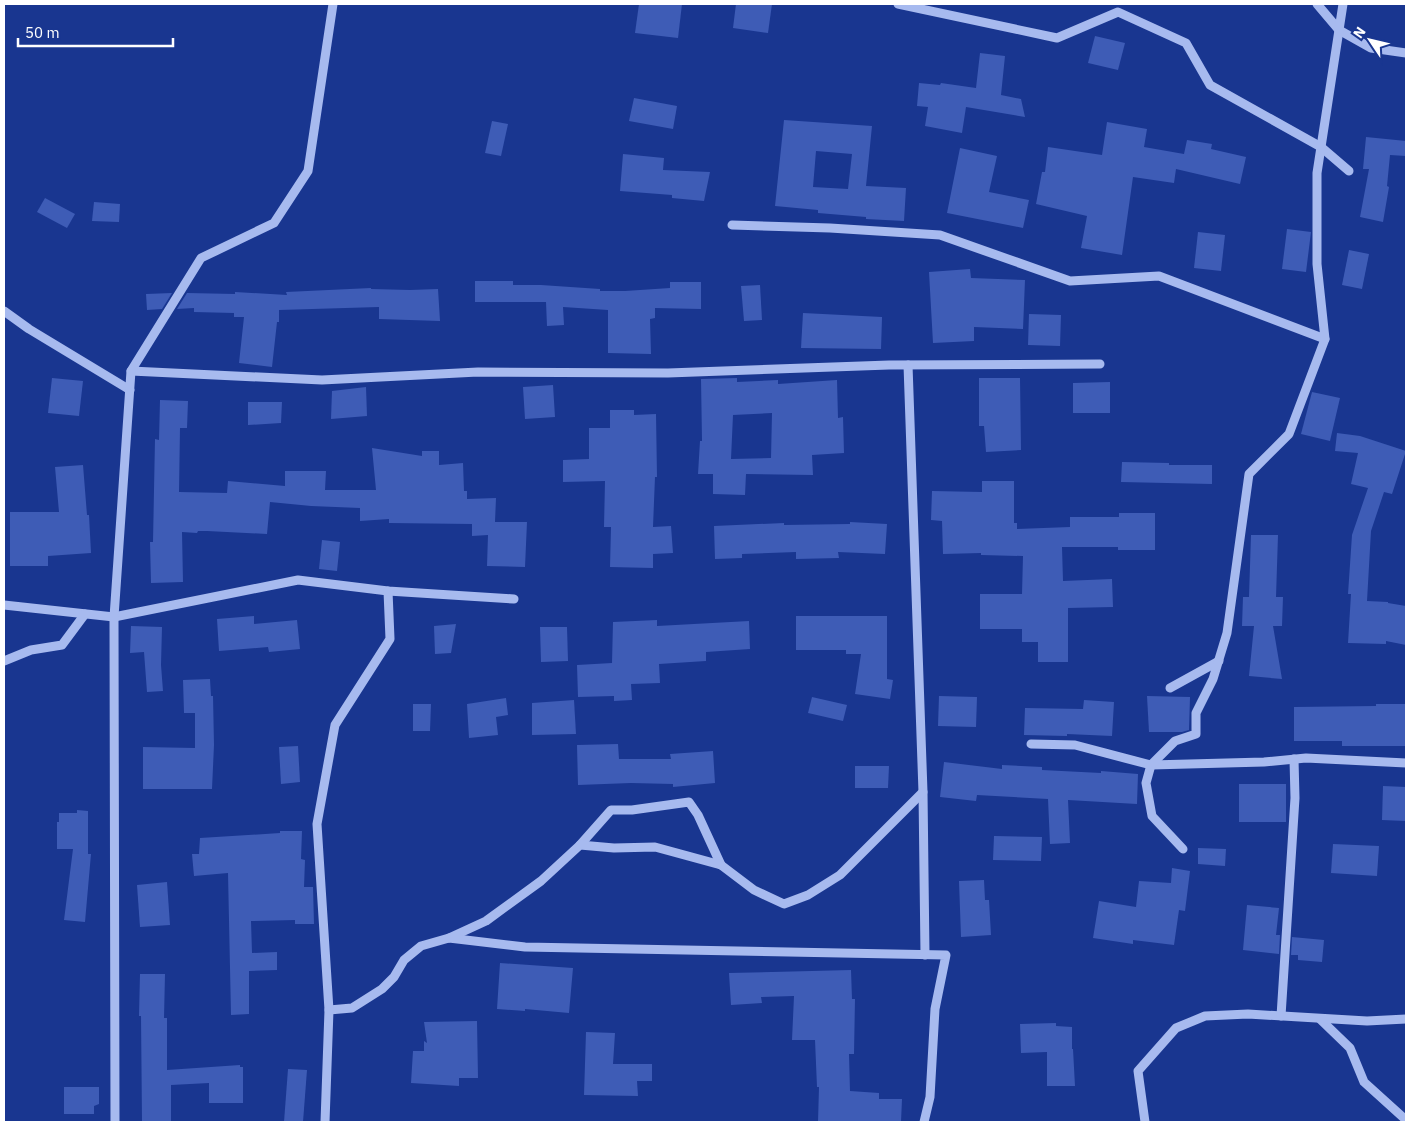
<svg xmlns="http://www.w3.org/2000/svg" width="1410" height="1126" font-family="'IBM Plex Sans',sans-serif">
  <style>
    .building { fill: #3e5cb6; fill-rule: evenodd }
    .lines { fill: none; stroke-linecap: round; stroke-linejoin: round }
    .minor { stroke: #a7baef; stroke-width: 9 }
  </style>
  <rect width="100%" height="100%" fill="#193690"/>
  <g class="building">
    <polygon points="639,4 682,4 678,38 635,33"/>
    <polygon points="736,4 772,4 768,33 733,28"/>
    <polygon points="1095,36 1125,43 1118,70 1088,63"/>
    <polygon points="980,53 1005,56 1001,95 1021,99 1025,117 966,107 962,133 925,126 928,107 917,106 919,83 940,85 941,83 976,88"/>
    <polygon points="634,98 677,106 673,129 629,121"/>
    <path d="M 784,120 L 872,126 L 866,186 L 906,188 L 904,221 L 866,219 L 866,217 L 818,213 L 818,210 L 775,206 ZM 816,151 L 852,154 L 848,189 L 813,187 Z"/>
    <polygon points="492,121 508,124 501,156 485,153"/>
    <polygon points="1107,122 1147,129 1144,147 1184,154 1187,140 1212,144 1211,149 1246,157 1240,184 1176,169 1174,183 1133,177 1122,255 1081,248 1087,216 1036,204 1042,172 1045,172 1048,147 1102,155"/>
    <polygon points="1366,137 1406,141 1406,156 1390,155 1387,186 1389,187 1383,222 1360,217 1369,169 1363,169"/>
    <polygon points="960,148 997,156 989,192 1029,200 1023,228 947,213"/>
    <polygon points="623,154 664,158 663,170 710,172 704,201 672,198 672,195 620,191"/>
    <polygon points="45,198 75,214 67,228 37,212"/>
    <polygon points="94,202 120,204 119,222 92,221"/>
    <polygon points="1287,229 1311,232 1306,272 1282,269"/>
    <polygon points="1198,232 1225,235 1221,271 1194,268"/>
    <polygon points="1349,250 1369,254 1362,289 1342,285"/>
    <polygon points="970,269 971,278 1025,280 1023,329 974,327 974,341 933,343 929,272"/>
    <polygon points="475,281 513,281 513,285 541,285 600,289 600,291 625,291 670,288 670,282 701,282 701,309 655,308 655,318 650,319 651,354 608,353 608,310 563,307 564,325 547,326 546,302 475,302"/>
    <polygon points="760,285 762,320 744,321 741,286"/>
    <polygon points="371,288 371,289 410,290 438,289 440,321 379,319 379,307 279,310 279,322 277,322 272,367 239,363 244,317 234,317 234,313 194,312 194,308 177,309 187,293 235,294 235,292 287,295 286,292"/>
    <polygon points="172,293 162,309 147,310 146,294"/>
    <polygon points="803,313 882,317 881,349 801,348"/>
    <polygon points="1029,314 1061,315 1060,346 1028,345"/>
    <polygon points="52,378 83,381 79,416 48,413"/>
    <path d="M 737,378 L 737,382 L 778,380 L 778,384 L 837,380 L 838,418 L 843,417 L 844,453 L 812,455 L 813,475 L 746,474 L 745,495 L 713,494 L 713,474 L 698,474 L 700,441 L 702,441 L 701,379 ZM 772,413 L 771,458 L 731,459 L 733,415 Z"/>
    <polygon points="979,378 1020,378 1021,450 986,452 984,426 979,426"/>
    <polygon points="1110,382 1110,413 1073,413 1073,383"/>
    <polygon points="553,385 555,417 525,419 523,387"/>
    <polygon points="366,387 367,416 331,419 332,391"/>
    <polygon points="1312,392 1340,398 1330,441 1301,434"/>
    <polygon points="160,400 188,401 187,428 180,428 179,492 227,493 228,481 285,486 285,471 326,471 325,490 376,490 372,448 422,456 422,451 439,451 439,465 463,463 464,491 467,491 467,499 496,498 495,522 527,522 525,567 487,566 488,535 472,536 472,524 389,523 389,519 360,521 360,508 311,506 270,502 267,534 207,531 198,531 197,533 182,532 183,582 151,583 150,542 153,542 155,439 159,440"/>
    <polygon points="248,402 282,402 281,423 248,425"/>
    <polygon points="610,410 634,410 634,415 656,414 657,477 655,477 653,527 671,526 673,553 653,554 653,568 610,567 611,527 604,527 605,481 563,482 563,460 589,459 589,428 610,428"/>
    <polygon points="1337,433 1360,436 1406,451 1392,494 1384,492 1371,531 1367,601 1388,602 1388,603 1406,606 1406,645 1386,641 1386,644 1348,643 1351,594 1348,594 1352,535 1368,488 1351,484 1358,453 1335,451"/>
    <polygon points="1122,462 1169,463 1169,465 1212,465 1212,484 1121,482"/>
    <polygon points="83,465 87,515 89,515 91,553 48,556 48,566 10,566 10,512 59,512 55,467"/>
    <polygon points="982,481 1014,481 1014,523 1017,523 1017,529 1070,527 1070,517 1119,517 1119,513 1155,513 1155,550 1118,550 1118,547 1062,547 1063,581 1112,579 1113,607 1068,608 1068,662 1038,662 1038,642 1022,642 1022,629 980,629 980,594 1022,594 1023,556 981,555 981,553 943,554 942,521 931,520 932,491 982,492"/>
    <polygon points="850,522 887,524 885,554 838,552 839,558 796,559 796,552 742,554 742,558 715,559 714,526 784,523 784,525 850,524"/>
    <polygon points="1251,535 1278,535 1276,597 1283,597 1282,626 1273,626 1282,679 1249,676 1254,626 1242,626 1243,597 1249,597"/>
    <polygon points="322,540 340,542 337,571 319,569"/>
    <polygon points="254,616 254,624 297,620 300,649 269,652 268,647 219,651 217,619"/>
    <polygon points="796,616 887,616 887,679 893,680 890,699 855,694 861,654 846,654 846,650 796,650"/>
    <polygon points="657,620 657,626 749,621 750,649 706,652 706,661 659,664 660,683 631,684 632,700 614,701 614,696 578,697 577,665 612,663 613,622"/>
    <polygon points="456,624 451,653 435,654 434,626"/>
    <polygon points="131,626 162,627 161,665 163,691 147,692 144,652 130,653"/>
    <polygon points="540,627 567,627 568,661 541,662"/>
    <polygon points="210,679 211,696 213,696 214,745 212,789 143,789 143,747 195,748 195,713 184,713 183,680"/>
    <polygon points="939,696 977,697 976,727 938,726"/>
    <polygon points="1147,696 1190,697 1189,730 1182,732 1149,732"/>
    <polygon points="812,697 847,705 843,721 808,713"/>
    <polygon points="506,698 508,715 496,717 498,735 469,738 467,704"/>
    <polygon points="574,700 576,734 532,735 532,703"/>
    <polygon points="1084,700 1114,702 1112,736 1067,734 1067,736 1024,735 1025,708 1083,709"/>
    <polygon points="413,704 431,704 430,731 413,731"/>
    <polygon points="1376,704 1406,704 1406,746 1342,746 1342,741 1294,741 1294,707 1376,706"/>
    <polygon points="618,744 619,759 671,759 670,754 713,751 715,783 673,787 673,784 631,783 578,785 577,745"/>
    <polygon points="298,746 300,782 281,784 279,747"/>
    <polygon points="944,762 1002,769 1002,765 1042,767 1042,770 1101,773 1101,771 1138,774 1137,804 1068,800 1070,843 1050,844 1048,799 977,795 976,801 940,797"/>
    <polygon points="855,766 889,766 888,788 855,788"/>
    <rect x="1239" y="784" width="47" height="38"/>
    <polygon points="1383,786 1406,787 1406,821 1382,820"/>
    <polygon points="77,810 88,811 88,854 91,854 85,922 64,920 73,849 57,849 57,822 59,822 59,813 77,813"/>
    <polygon points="280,831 302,831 301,859 305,860 304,887 313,887 314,924 295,924 295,920 251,921 252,953 277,952 277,970 249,971 249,1014 231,1015 228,873 194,876 192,854 199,854 200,838 280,833"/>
    <polygon points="994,836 1042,837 1041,861 993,860"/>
    <polygon points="1333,844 1379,846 1377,876 1331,873"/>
    <polygon points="1198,848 1226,849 1225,866 1198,864"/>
    <polygon points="1172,868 1190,871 1185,911 1179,910 1174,945 1133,940 1133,944 1093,938 1099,901 1136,907 1139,881 1171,883"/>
    <polygon points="984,880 985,900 989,900 991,935 961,937 959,881"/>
    <polygon points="167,882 170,925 140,927 137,885"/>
    <polygon points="1247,905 1279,908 1276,935 1280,935 1279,954 1243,950"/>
    <polygon points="1292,937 1324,940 1322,962 1298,960 1298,955 1291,955"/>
    <polygon points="500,963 573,968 569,1013 525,1009 525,1011 497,1009"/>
    <polygon points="851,970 852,999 855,999 854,1054 849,1054 850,1091 879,1093 879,1099 902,1099 901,1122 818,1122 819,1087 817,1087 815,1040 792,1040 794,996 761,997 762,1003 731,1005 729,973"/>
    <polygon points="140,974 165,974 164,1018 167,1018 167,1070 240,1065 240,1067 243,1067 243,1103 209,1103 209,1083 171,1085 171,1122 142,1122 141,1016 139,1016"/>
    <polygon points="477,1021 478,1078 459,1078 459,1086 411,1083 413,1051 424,1051 424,1041 427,1043 424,1022"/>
    <polygon points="1056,1023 1056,1026 1072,1027 1072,1049 1073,1049 1075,1086 1047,1086 1047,1052 1021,1053 1020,1024"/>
    <polygon points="586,1032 615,1033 613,1064 652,1064 652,1081 637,1081 638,1096 584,1095"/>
    <polygon points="288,1069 307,1070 303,1122 284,1122"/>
    <polygon points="64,1087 99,1087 99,1104 94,1106 94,1114 64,1114"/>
  </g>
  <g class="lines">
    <g class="minor">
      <polyline points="898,4 1057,38 1118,12 1186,43 1210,85 1321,147 1349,171"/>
      <polyline points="1317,4 1339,30 1371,48 1406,53"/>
      <polyline points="732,225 830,228 940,235 1070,281 1159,276 1325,339"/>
      <polyline points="4,311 29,329 130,390"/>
      <polyline points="908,365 923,792 925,955"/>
      <polyline points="131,371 322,380 478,372 668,373 889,365 1100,364"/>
      <polyline points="4,605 114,617 298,580 388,591 514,599"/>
      <polyline points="4,661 31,650 62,645 85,614"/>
      <polyline points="1170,688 1219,661"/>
      <polyline points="1031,744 1075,745 1151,765 1264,762 1306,758 1406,763"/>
      <polyline points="580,845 611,810 632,810 689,802 698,815 721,865"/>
      <polyline points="1183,849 1152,816 1146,783 1151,765 1175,741 1196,734 1196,713 1213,679 1227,633 1249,474 1289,434 1325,339 1317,264 1317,173 1343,4"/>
      <polyline points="449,938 486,921 541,881 580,845 614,848 655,847 721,865 754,890 784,904 808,895 840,875 923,792"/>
      <polyline points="329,1010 352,1008 382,989 394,977 404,960 421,946 449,938 525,947 946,955 935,1009 930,1097 924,1122"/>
      <polyline points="1281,1016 1295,798 1294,759"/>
      <polyline points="1320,1019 1350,1048 1364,1082 1406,1120"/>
      <polyline points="115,1122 114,617 131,371 201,258 274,223 308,171 333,4"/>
      <polyline points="325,1122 329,1010 317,824 335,725 390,639 388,591"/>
      <polyline points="1145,1122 1138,1071 1176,1028 1205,1016 1248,1014 1367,1021 1406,1019"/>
    </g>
  </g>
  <rect width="1410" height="1126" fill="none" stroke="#ffffff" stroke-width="10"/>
  <g transform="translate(1370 40) rotate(305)" stroke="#193690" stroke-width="4" paint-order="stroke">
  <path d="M0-4L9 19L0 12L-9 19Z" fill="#ffffff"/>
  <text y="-8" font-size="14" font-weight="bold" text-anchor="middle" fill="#ffffff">N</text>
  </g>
  <path d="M18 38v8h155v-8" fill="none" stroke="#ffffff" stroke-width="2.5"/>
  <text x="25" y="38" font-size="15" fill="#ffffff" stroke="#193690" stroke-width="4" paint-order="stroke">50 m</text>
</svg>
